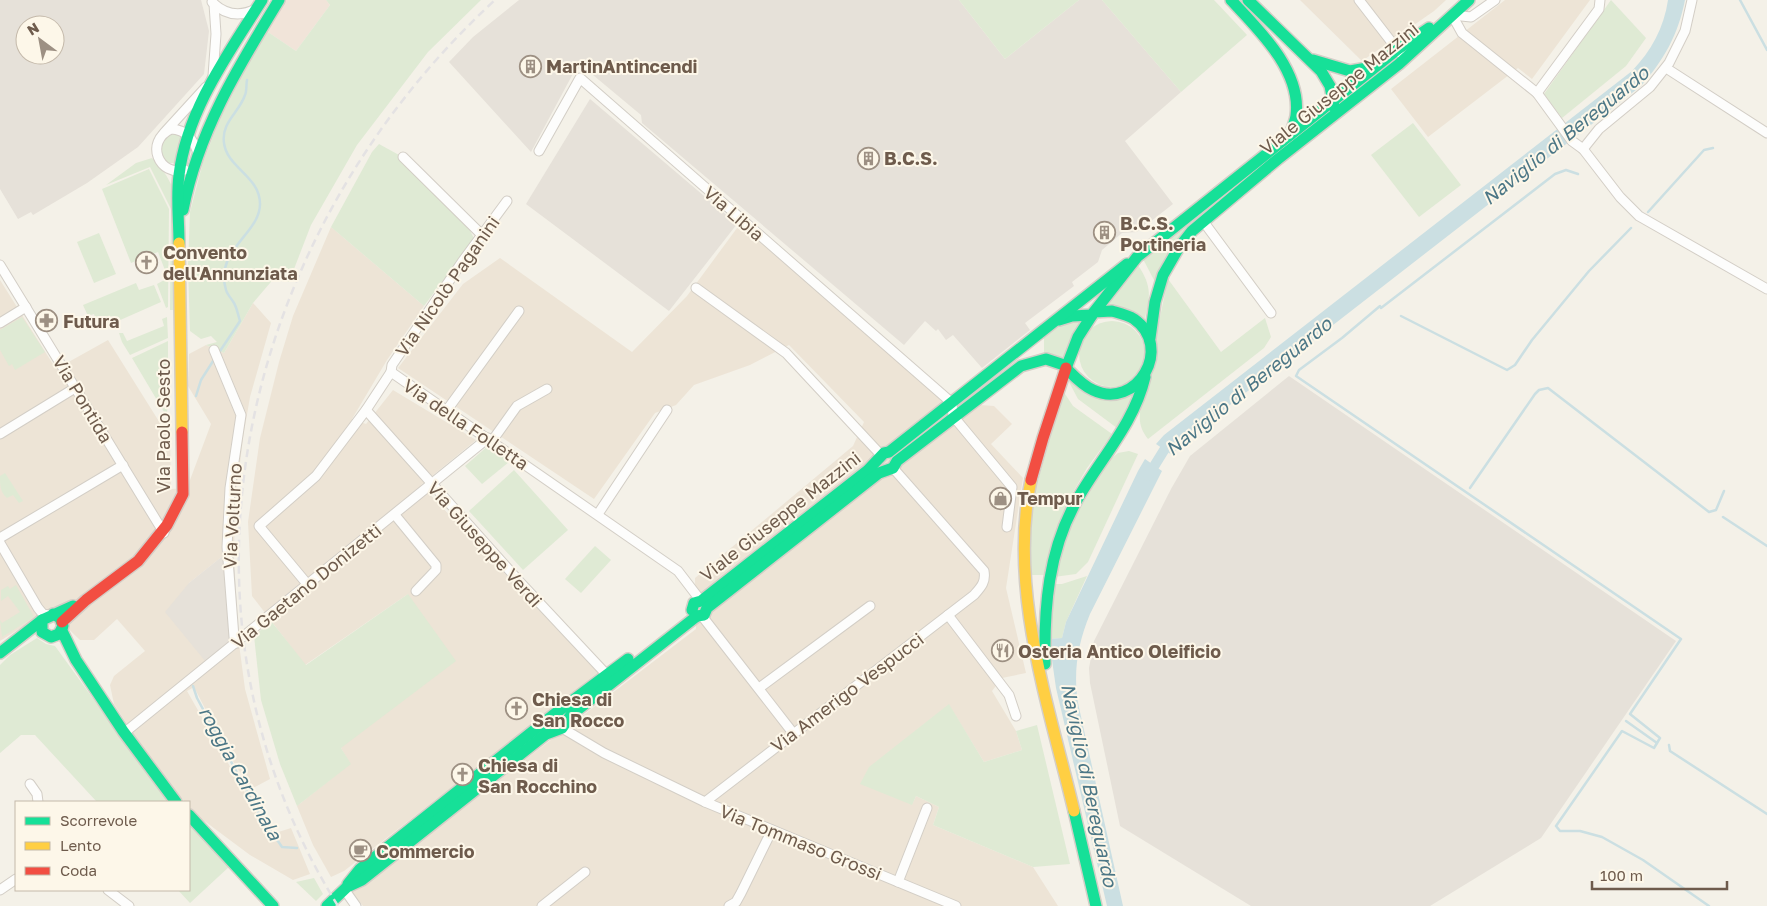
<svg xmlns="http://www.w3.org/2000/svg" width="1767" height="906" font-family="'Golos Text',sans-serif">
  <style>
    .residential { fill: #ede4d6 }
    .commercial { fill: #f1e4d9 }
    .industrial { fill: #e6e1d9; fill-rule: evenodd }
    .green { fill: #dfead4 }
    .water { fill: #cbdfe2 }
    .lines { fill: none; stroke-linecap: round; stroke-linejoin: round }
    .stream { stroke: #cbdfe2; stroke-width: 2.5 }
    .canal { stroke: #cbdfe2; stroke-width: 10 }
    .street-casing { stroke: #d3cec6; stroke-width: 11 }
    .fast-casing { stroke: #d4cec7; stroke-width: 14 }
    .slow-casing { stroke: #d4cec7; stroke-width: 14 }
    .jam-casing { stroke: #d4cec7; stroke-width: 14 }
    .street { stroke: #fdfdfc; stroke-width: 9 }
    .fast { stroke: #16e098; stroke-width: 11 }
    .slow { stroke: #ffcf43; stroke-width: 11 }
    .jam { stroke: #f24e42; stroke-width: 11 }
    .rail { stroke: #e4e2e3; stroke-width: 2.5; stroke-dasharray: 8 5; stroke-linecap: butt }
    .labels { text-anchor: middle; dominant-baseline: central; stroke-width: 4; stroke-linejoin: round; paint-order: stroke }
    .poi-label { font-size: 18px; font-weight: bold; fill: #6e5b4c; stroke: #fdf7e9; text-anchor: start }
    .street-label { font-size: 18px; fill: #6e5b4c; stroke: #fdf7e9 }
    .water-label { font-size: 19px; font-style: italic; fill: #4c7786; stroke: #fdf7e9 }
  </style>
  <rect width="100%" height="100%" fill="#f4f1e8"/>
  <g class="residential">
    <polygon points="1300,0 1446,0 1434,11 1362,61"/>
    <polygon points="1505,0 1590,0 1532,79 1518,68 1428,137 1391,89"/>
    <polygon points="740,224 943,399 952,403 994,406 1012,424 991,444 1023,478 1006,588 1026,673 1002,678 992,691 1016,731 1022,750 984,762 949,705 912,805 916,796 939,807 933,825 1033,867 1058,906 363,906 352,892 696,629 695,578 853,446 864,422 789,345 750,365 694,385 676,405 655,413 594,499 398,368 463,284 500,258 632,352 687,296"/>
    <polygon points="331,227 424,306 387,360 352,419 366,424 393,390 476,440 421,485 599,673 344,871 331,877 313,845 297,806 350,764 341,748 408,594 305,665 252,596 248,522 260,438 279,362 293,316"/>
    <polygon points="0,280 56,369 108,340 170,439 171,489 187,488 211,424 188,386 189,354 206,345 224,353 253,303 271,323 250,397 243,438 235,505 234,557 224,555 189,583 239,644 245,689 270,779 251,789 229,755 194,687 187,691 269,835 291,828 310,874 293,880 250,855 195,814 189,807 189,802 185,802 158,772 114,704 110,685 114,676 145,651 117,619 94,640 80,640 49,610 0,641"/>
  </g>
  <polygon class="commercial" points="284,0 326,0 330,5 296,51 265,30"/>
  <g class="industrial">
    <path d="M 0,0 L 201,0 L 209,31 L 204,74 L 138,147 L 87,183 L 33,215 L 31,212 L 18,219 L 0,189 ZM 25,25 L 55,25 L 55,55 L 25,55 Z"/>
    <polygon points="519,0 959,0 1005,59 1079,0 1102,0 1181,92 1125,141 1173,204 1137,232 1122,233 1102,250 1098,262 1072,282 1074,286 1025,323 1030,330 982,368 953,335 946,340 938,329 936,331 925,321 904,345 642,123 641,115 587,70 576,68 531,152 449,62 473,37"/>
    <polygon points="590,99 737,224 669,311 526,204"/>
    <polygon points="1289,376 1676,641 1541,838 1430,906 1251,906 1120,826 1090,683 1089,668 1094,641 1171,489 1190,456"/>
    <polygon points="224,555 234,557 239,644 210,667 165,612 189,583"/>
  </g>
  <g class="green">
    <polygon points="326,0 481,0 428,52 357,145 311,225 289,282 276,276 253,303 224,353 206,345 217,342 211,336 201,339 190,331 188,266 190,212 203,162 219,121 265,30 296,51 330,5"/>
    <polygon points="959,0 1079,0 1005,59"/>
    <polygon points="1102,0 1214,0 1247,35 1181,92"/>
    <polygon points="1611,0 1646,38 1626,66 1562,118 1544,94"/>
    <polygon points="1413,123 1461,185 1419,217 1371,155"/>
    <polygon points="171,133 183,135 175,163 168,163 159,153 162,139"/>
    <polygon points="379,144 399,155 470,230 474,239 424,306 331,227 372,152"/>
    <polygon points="152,158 166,175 172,186 174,310 170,310 171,209 150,167 106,185 136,163"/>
    <polygon points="149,169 169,209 168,307 166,308 157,284 168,278 158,252 131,263 102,189"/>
    <polygon points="1190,222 1156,280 1154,280 1143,259"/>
    <polygon points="99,233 116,274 94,283 77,242"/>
    <path d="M 1138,265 C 1153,288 1150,297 1144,322 L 1104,305 Z"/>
    <path d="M 1168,279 L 1221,352 L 1265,318 L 1271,337 L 1264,348 L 1148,439 C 1141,430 1139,423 1140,412 Z"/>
    <polygon points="136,283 139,290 154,285 161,302 118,321 120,327 97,329 93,321 96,320 94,314 88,316 83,305"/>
    <polygon points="22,317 45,352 15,370 12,364 9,366 0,350 0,330"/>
    <polygon points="167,317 168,338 130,355 122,342 119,333 123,333 127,341 164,326 162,319"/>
    <polygon points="1082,318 1064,360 1044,354 1044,338 1059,326"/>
    <circle cx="1112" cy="354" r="33"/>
    <polygon points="168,341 168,373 163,377 163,380 168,384 167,417 132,358"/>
    <polygon points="1071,378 1087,391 1134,391 1132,398 1117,428 1078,399 1069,382"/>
    <polygon points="1063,391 1073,406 1112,434 1087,468 1072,494 1046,575 1029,575 1030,509"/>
    <polygon points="489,445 509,462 482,484 465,466"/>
    <polygon points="1129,451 1138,454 1088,562 1076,574 1054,577 1067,531 1107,462 1118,453"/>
    <polygon points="514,470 568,530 523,570 469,511"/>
    <path d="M 5,473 L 23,501 L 19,503 L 13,495 L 7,498 C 0,492 0,485 0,476 Z"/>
    <polygon points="595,546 611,560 581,593 565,579"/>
    <polygon points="1087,576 1066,622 1062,638 1049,639 1053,584 1062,584"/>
    <polygon points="16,585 34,617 2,637 0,620 2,623 20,612 8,596 1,601 1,590 8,586 10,589"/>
    <polygon points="408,594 456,661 341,748 351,764 297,806 280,764 261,700 254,636 271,621 306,665"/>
    <polygon points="37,638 46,644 55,646 144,769 172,802 97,802 35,735 21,735 0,753 0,665 10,655"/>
    <polygon points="949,704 984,762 1022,750 1016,731 1037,725 1070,864 1033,867 933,825 939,807 916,796 912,805 860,784 869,767"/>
    <polygon points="189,820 231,865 190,903 178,890 189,890"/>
    <polygon points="314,878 323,894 316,901 296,882"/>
  </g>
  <g class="water">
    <path d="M 1668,0 L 1685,0 C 1678,35 1664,60 1641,86 L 1190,436 L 1172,455 L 1156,444 L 1164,435 L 1632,71 C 1651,51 1664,28 1668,0 Z"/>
    <path d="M 1145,459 L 1162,471 L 1090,614 C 1078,643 1073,671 1078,703 L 1123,906 L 1107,906 L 1056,688 L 1049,639 L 1062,638 L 1066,622 L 1138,471 Z"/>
  </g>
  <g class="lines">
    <g class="stream">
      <polyline points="1740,0 1767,50"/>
      <polyline points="1578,174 1566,170 1555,174 1381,308 1380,306 1342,338 1299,370 1296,376 1681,639 1630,714 1660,738 1654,748 1622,731 1556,826 1560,831 1580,831 1602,837 1643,860 1709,906"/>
      <polyline points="1648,212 1704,150 1713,148"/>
      <polyline points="1401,316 1507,370 1515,365 1532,340 1589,271 1631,228"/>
      <path d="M 218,354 L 240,321 C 238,315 237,308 234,303 C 231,298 227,294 226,290 C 214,250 260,234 260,204 C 260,176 227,168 224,143 C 221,122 239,113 245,95 C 247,91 246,84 247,80"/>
      <polyline points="196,396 201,380 215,358"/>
      <polyline points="1470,488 1535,394 1539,390 1548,388 1709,512 1716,510 1724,491"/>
      <polyline points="1723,517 1767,546"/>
      <polyline points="193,686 197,698 258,812 282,847 297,848"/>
      <polyline points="1626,721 1657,743"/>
      <polyline points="1669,745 1670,751 1767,814"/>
    </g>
    <polyline class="canal" points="1148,476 1166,447 1173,441"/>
    <defs>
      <g id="street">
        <polyline points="1359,0 1400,53"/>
        <path d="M 212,2 C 225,15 240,17 256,9"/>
        <polyline points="1452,15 1462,33 1537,93 1572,141 1583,149 1620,197 1639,216 1767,289"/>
        <polyline points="1452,15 1471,17 1495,0"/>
        <polyline points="1666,68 1767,133"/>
        <polyline points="213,76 216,34 214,4"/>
        <polyline points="1537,93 1599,9 1600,0"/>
        <polyline points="164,133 206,87"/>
        <polyline points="1583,149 1599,129 1650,87 1669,63 1685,31 1692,0"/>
        <polyline points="539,151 580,78 952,403 953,416 1012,487 1007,527"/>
        <polyline points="403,157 482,235"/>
        <path d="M 185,170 C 159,177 144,142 171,129 C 187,130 193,139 198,153"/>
        <polyline points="1203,221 1271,313"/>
        <polyline points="0,265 164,533"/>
        <polyline points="696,288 786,353 881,455"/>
        <polyline points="0,323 26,307"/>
        <polyline points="214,350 241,415 230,488 227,547 234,637 237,643"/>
        <polyline points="391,372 392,365 462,262 507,201"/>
        <polyline points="366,410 519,581 607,675"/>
        <polyline points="447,410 519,311"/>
        <polyline points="0,434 75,388"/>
        <polyline points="492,441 517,406 547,389"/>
        <polyline points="598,514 667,410"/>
        <polyline points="395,515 436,565 436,570 416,591"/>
        <polyline points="0,538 123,465"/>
        <polyline points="0,543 38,608 43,614 49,615"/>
        <polyline points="308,585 259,526 316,476 366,410 391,372 678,571 701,601"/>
        <polyline points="948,615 1009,695 1016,716"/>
        <polyline points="702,616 793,733"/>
        <polyline points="759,688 870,606"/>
        <polyline points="562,728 604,753 705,802 956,906"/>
        <polyline points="124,733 488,438"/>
        <polyline points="30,784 37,794 38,802"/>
        <path d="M 705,802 L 974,595 C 981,587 986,582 984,571 L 893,468"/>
        <polyline points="898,882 927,808"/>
        <polyline points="344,889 356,906"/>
        <polyline points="0,890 16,879"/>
        <polyline points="108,890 129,906"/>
        <polyline points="542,906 585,872"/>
        <polyline points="729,906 736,902 741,893 772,830"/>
      </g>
      <g id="fast">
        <path d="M 1231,0 C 1259,30 1302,71 1296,116 C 1295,122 1292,129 1290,135"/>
        <polyline points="1248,0 1321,71 1330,86 1334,107"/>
        <polyline points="1313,60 1350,71 1373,67"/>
        <path d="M 183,210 C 198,132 238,67 279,0"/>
        <path d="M 179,243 C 179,220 176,198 179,175 C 187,110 228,54 262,0"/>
        <path d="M 1112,311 C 1119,313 1128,315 1134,319 C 1174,347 1137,411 1093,390 C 1082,385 1074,376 1066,368 L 1078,337 L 1094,312 Z"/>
        <polyline points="1094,312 1137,257 1398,49 1429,28"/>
        <polyline points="1059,320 1072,316 1092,315"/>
        <polyline points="1150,338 1155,302 1163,275 1178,249 1192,231 1278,159 1399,64 1469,0"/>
        <polyline points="692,610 694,603 701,601 868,470 884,453 889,452 1127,264"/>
        <polyline points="53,614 60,618 63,626 59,634 51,637 42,632 42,620 73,606"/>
        <polyline points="697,616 704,615 707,608 879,473 893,468 897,461 1021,366 1046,359 1067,366"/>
        <polyline points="62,631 76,660 123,731 176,802"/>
        <polyline points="0,653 42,620"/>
        <path d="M 1045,664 C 1044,607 1048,551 1077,500 C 1100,459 1134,424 1145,377"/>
        <polyline points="1074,811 1096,906"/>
        <polyline points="189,815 273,906"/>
        <polyline points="348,884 360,869 552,716 628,659"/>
        <polyline points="327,906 347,887 362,880 546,734 562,728 571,715 697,616"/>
      </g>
      <g id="slow">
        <polyline points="179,243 182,432"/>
        <path d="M 1031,480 C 1008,589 1049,706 1074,811"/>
      </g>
      <g id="jam">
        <polyline points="1031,480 1043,438 1066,368"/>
        <polyline points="62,622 86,600 138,561 167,525 183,494 182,432"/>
      </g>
    </defs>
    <use href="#street" class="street-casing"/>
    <use href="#fast" class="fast-casing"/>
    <use href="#slow" class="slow-casing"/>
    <use href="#jam" class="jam-casing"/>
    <use href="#street" class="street"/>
    <use href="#fast" class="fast"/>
    <use href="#slow" class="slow"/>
    <use href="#jam" class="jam"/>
    <path class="rail" d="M 338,906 C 150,605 244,231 495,0"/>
  </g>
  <defs>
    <symbol id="building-ring" viewBox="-11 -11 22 22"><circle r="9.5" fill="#fdf7e9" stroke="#9d9083" stroke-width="1.5"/><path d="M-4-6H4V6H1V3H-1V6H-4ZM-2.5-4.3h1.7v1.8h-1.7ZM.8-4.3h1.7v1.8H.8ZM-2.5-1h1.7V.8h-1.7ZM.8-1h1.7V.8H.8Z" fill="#9d9083"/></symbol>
    <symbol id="church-ring" viewBox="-11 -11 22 22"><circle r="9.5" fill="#fdf7e9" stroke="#9d9083" stroke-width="1.5"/><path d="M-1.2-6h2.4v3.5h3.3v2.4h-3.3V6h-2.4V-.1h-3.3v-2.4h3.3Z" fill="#9d9083"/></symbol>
    <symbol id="pharmacy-ring" viewBox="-11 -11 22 22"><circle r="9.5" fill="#fdf7e9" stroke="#9d9083" stroke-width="1.5"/><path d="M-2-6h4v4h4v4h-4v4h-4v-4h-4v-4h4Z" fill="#9d9083"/></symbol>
    <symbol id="shop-ring" viewBox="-11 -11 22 22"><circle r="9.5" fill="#fdf7e9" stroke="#9d9083" stroke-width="1.5"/><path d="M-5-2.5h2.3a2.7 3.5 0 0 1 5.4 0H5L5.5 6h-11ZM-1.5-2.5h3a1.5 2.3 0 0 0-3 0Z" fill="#9d9083"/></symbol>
    <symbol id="restaurant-ring" viewBox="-11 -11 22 22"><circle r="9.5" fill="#fdf7e9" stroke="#9d9083" stroke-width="1.5"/><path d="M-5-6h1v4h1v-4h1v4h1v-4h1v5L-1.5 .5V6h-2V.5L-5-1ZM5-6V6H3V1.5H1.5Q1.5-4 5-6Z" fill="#9d9083"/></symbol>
    <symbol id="cafe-ring" viewBox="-11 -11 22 22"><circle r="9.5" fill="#fdf7e9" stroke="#9d9083" stroke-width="1.5"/><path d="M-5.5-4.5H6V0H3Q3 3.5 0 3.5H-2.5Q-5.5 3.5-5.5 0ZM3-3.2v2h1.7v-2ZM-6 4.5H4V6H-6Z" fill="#9d9083"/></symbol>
  </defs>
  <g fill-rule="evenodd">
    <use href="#building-ring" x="518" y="54" width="25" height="25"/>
    <use href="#building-ring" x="856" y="146" width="25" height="25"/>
    <use href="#building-ring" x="1092" y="220" width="25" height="25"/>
    <use href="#church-ring" x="134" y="250" width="25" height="25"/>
    <use href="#pharmacy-ring" x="34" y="308" width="25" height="25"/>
    <use href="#shop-ring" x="988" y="486" width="25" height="25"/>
    <use href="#restaurant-ring" x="990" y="638" width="25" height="25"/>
    <use href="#church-ring" x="504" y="696" width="25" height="25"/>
    <use href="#church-ring" x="450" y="762" width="25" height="25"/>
    <use href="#cafe-ring" x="348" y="838" width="25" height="25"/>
  </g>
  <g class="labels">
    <g class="poi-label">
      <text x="546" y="66">MartinAntincendi</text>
      <text x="884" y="158">B.C.S.</text>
      <text x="1120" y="223">B.C.S.<tspan x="1120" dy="21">Portineria</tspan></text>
      <text x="163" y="252">Convento<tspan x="163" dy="21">dell'Annunziata</tspan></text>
      <text x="63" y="321">Futura</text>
      <text x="1017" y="498">Tempur</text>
      <text x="1018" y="651">Osteria Antico Oleificio</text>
      <text x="532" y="699">Chiesa di<tspan x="532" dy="21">San Rocco</tspan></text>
      <text x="478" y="765">Chiesa di<tspan x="478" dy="21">San Rocchino</tspan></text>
      <text x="376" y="851">Commercio</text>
    </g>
    <g class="street-label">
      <text transform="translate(1339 88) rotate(-39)">Viale Giuseppe Mazzini</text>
      <text transform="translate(734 213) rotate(41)">Via Libia</text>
      <text transform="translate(447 286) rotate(-55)">Via Nicolò Paganini</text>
      <text transform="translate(83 399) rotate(59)">Via Pontida</text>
      <text transform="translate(466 424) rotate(34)">Via della Folletta</text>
      <text transform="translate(163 426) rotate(-90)">Via Paolo Sesto</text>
      <text transform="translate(232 516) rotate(-87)">Via Volturno</text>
      <text transform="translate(780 516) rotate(-38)">Viale Giuseppe Mazzini</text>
      <text transform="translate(485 544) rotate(48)">Via Giuseppe Verdi</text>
      <text transform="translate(306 586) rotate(-39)">Via Gaetano Donizetti</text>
      <text transform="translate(847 692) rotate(-37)">Via Amerigo Vespucci</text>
      <text transform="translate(801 842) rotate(22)">Via Tommaso Grossi</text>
    </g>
    <g class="water-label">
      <text transform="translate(1565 135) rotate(-39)">Naviglio di Bereguardo</text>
      <text transform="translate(1248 386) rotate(-39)">Naviglio di Bereguardo</text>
      <text transform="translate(241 773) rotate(61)">roggia Cardinala</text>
      <text transform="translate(1090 785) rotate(78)">Naviglio di Bereguardo</text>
    </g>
  </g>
  <rect x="15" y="801" width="175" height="90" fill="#fdf7e9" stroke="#c4b9aa"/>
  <rect x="25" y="817" width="25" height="8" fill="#16e098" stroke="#c4b9aa"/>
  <text x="60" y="826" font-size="15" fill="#6e5b4c">Scorrevole</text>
  <rect x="25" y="842" width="25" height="8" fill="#ffcf43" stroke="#c4b9aa"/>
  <text x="60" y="851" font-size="15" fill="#6e5b4c">Lento</text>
  <rect x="25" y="867" width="25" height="8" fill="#f24e42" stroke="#c4b9aa"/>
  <text x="60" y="876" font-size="15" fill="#6e5b4c">Coda</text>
  <g transform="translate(40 40) rotate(328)"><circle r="24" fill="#fdf7e9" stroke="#c4b9aa"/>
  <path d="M0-4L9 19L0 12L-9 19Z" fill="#9d9083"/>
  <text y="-8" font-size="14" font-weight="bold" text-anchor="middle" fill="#6e5b4c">N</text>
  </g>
  <path d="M1592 881v8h135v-8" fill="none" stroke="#6e5b4c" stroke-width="2.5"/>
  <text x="1600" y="881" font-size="15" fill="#6e5b4c" stroke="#fdf7e9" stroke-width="4" paint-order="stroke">100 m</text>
</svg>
